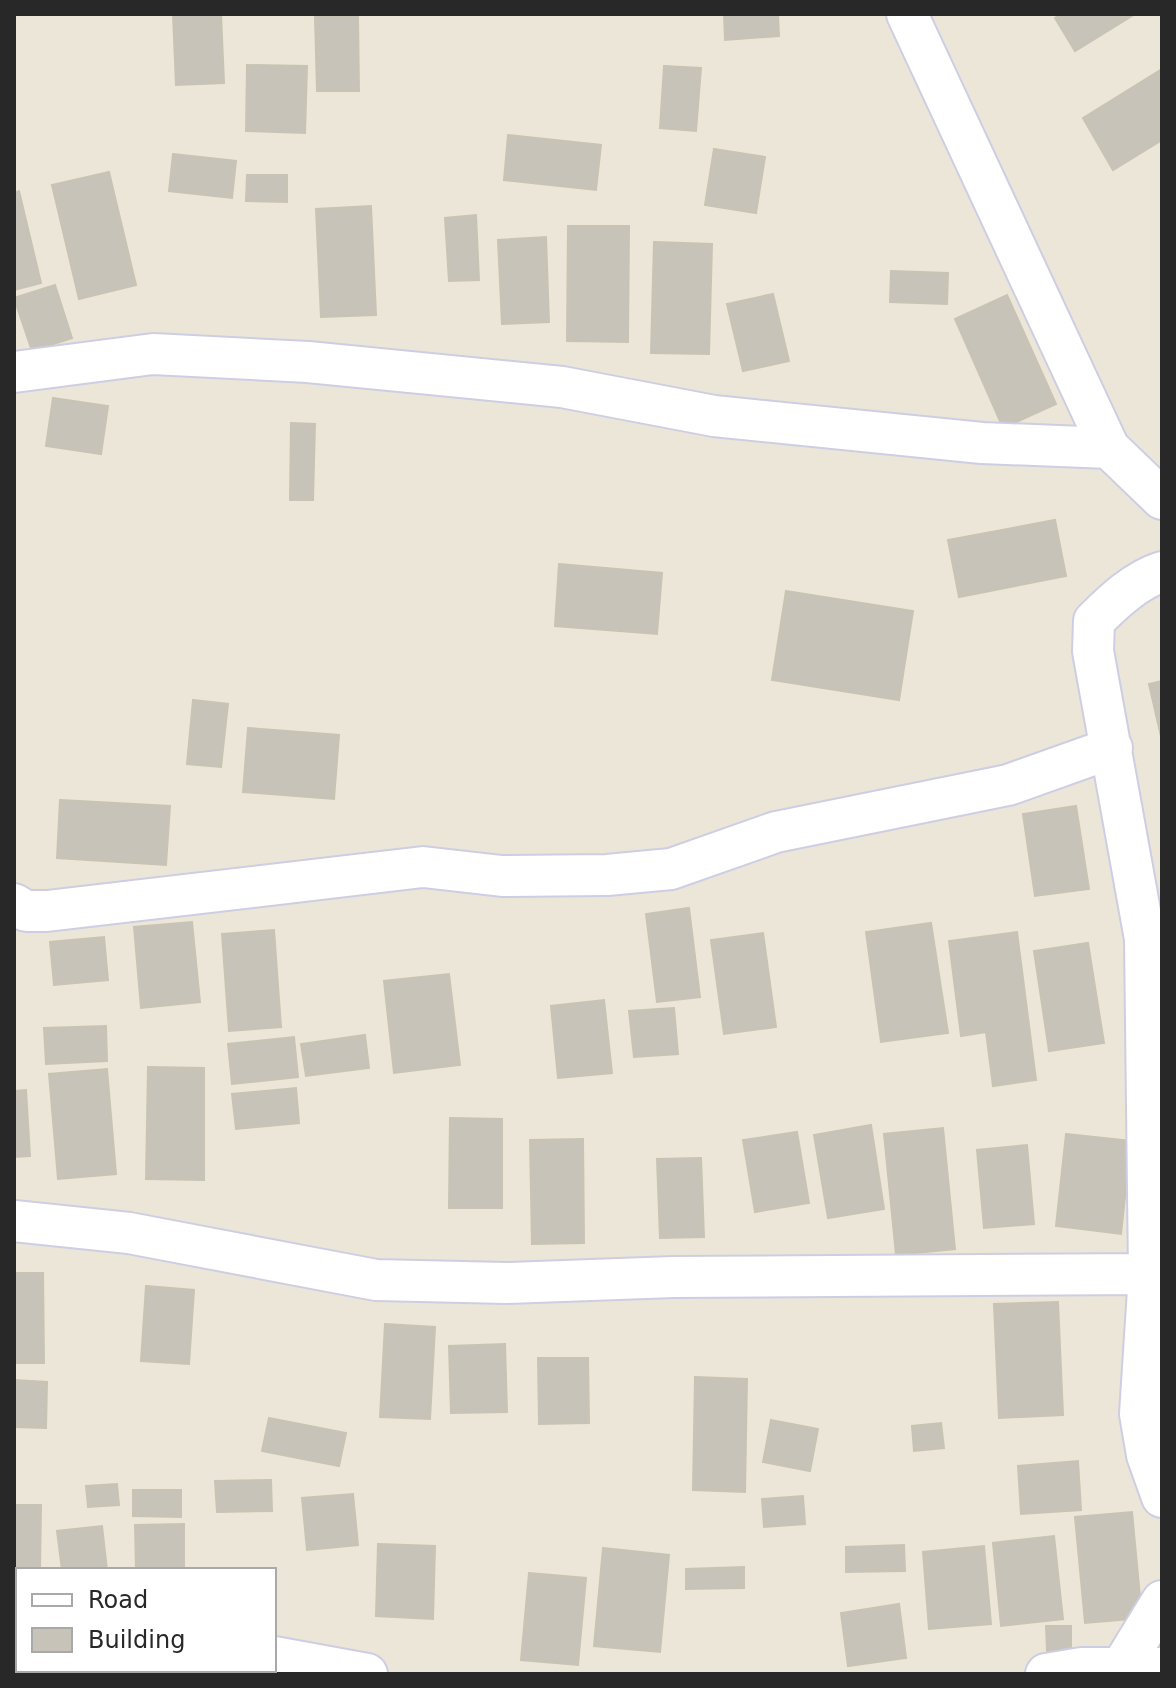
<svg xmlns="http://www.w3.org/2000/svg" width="1176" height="1688" font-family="'DejaVu Sans',sans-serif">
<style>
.building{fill:#c7c3b8;stroke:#c8c3b2;stroke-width:2}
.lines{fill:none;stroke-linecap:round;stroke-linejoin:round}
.minor-casing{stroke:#cdcee3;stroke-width:44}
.minor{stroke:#fff;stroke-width:40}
</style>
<rect width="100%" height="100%" fill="#ece6d8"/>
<path class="building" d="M 173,14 L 221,14 L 224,83 L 176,85 Z
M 724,14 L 778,14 L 779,36 L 725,40 Z
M 1061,14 L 1135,14 L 1075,51 L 1055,18 Z
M 315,17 L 358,17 L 359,91 L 317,91 Z
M 247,65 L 307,66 L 305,133 L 246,131 Z
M 664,66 L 701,68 L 696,131 L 660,128 Z
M 1162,69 L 1162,140 L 1113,170 L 1083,118 Z
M 508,135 L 601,145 L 596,190 L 504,180 Z
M 714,149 L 765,157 L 756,213 L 705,205 Z
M 173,154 L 236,161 L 232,198 L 169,191 Z
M 109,172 L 136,285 L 79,299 L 52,185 Z
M 247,175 L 287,175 L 287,202 L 246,201 Z
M 19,191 L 41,283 L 14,290 L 14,193 Z
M 371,206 L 376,315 L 321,317 L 316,209 Z
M 476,215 L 479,280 L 449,281 L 445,218 Z
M 568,226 L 629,226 L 628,342 L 567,341 Z
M 546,237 L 549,322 L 502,324 L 498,240 Z
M 654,242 L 712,244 L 709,354 L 651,353 Z
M 891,271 L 948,273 L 947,304 L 890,302 Z
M 55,285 L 72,338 L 32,351 L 14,298 Z
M 773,294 L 789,361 L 743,371 L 727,304 Z
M 1007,295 L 1056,404 L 1003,428 L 955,319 Z
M 53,398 L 108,406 L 101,454 L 46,446 Z
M 291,423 L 315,424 L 313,500 L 290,500 Z
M 1055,520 L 1066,576 L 959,597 L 948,540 Z
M 559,564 L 662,573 L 657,634 L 555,626 Z
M 786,591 L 913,611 L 899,700 L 772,680 Z
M 1162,681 L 1162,741 L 1149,684 Z
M 193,700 L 228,704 L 221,767 L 187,764 Z
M 248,728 L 339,735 L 334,799 L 243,792 Z
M 60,800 L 170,806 L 166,865 L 57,858 Z
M 1076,806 L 1089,889 L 1035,896 L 1023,814 Z
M 689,908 L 700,997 L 657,1002 L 646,914 Z
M 192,922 L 200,1002 L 141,1008 L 134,927 Z
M 931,923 L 948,1033 L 881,1042 L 866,932 Z
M 274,930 L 281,1027 L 229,1031 L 222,934 Z
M 1017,932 L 1036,1080 L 993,1086 L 986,1032 L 961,1036 L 949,941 Z
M 763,933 L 776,1027 L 724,1034 L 711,940 Z
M 104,937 L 108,980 L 54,985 L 50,942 Z
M 1088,943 L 1104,1043 L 1049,1051 L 1034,951 Z
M 449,974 L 460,1065 L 394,1073 L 384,981 Z
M 604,1000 L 612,1073 L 558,1078 L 551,1006 Z
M 674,1008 L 678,1054 L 634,1057 L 629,1011 Z
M 106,1026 L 107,1061 L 46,1064 L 44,1028 Z
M 365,1035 L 369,1068 L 306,1076 L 301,1044 Z
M 294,1037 L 298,1077 L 232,1084 L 228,1044 Z
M 148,1067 L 204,1068 L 204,1180 L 146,1179 Z
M 107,1069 L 116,1174 L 58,1179 L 49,1074 Z
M 296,1088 L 299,1123 L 236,1129 L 232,1094 Z
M 26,1090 L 30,1156 L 14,1157 L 14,1091 Z
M 450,1118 L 502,1119 L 502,1208 L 449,1208 Z
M 871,1125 L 884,1209 L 828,1218 L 814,1135 Z
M 943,1128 L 955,1249 L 896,1255 L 884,1134 Z
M 797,1132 L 809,1203 L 755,1212 L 743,1140 Z
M 1066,1134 L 1131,1141 L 1121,1234 L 1056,1226 Z
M 583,1139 L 584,1243 L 532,1244 L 530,1140 Z
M 1027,1145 L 1034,1224 L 984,1228 L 977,1150 Z
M 701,1158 L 704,1237 L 660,1238 L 657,1159 Z
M 14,1273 L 43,1273 L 44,1363 L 14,1363 Z
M 146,1286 L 194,1290 L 189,1364 L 141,1361 Z
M 1058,1302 L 1063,1415 L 999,1418 L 994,1304 Z
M 385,1324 L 435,1327 L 430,1419 L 380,1417 Z
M 505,1344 L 507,1412 L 451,1413 L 449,1346 Z
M 538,1358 L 588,1358 L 589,1423 L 539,1424 Z
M 695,1377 L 747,1379 L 745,1492 L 693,1490 Z
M 14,1380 L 47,1382 L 46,1428 L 14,1427 Z
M 269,1418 L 346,1433 L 339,1466 L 262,1451 Z
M 771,1420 L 818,1429 L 810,1471 L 763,1462 Z
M 941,1423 L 944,1448 L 914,1451 L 912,1426 Z
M 1078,1461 L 1081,1510 L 1021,1514 L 1018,1466 Z
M 271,1480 L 272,1511 L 217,1512 L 215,1481 Z
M 117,1484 L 119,1505 L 88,1507 L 86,1486 Z
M 133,1490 L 181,1490 L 181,1517 L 133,1516 Z
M 353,1494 L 358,1545 L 307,1550 L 302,1498 Z
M 803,1496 L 805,1524 L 764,1527 L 762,1499 Z
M 14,1505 L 41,1505 L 40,1570 L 18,1570 L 18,1578 L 14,1578 Z
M 1132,1512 L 1142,1618 L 1085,1623 L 1075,1517 Z
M 184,1524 L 184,1570 L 136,1570 L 135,1525 Z
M 102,1526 L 107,1570 L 62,1570 L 57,1531 Z
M 1054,1536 L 1063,1619 L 1001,1626 L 993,1543 Z
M 378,1544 L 435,1546 L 433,1619 L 376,1616 Z
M 904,1545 L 905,1571 L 846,1572 L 846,1547 Z
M 984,1546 L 991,1624 L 929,1629 L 923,1552 Z
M 603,1548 L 669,1555 L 660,1652 L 594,1646 Z
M 744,1567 L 744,1588 L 686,1589 L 686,1569 Z
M 529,1573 L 586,1578 L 578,1665 L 521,1660 Z
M 899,1604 L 906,1658 L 848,1666 L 841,1613 Z
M 1046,1626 L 1071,1626 L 1071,1651 L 1047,1651 Z"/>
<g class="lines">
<g class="minor-casing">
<path id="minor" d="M 907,14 L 1109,448 L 1162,499
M 14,372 L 153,354 L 308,362 L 562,387 L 714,416 L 982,443 L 1109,448
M 1162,572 C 1136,580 1113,602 1094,621 L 1093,651 L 1145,939 L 1149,1274 L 1140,1414 L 1147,1455 L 1162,1497
M 14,904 L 26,911 L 47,911 L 423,867 L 502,876 L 607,875 L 671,869 L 776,832 L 1008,785 L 1112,748
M 14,1221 L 129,1233 L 376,1280 L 506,1283 L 674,1277 L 1149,1274
M 14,1626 L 18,1626
M 274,1657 L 367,1674
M 1121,1668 L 1162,1601
M 1046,1674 L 1082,1668 L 1162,1668"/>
</g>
<use href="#minor" class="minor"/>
</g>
<rect width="1176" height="1688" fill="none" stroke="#282828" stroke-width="32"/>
<rect x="16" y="1568" width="260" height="104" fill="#ffffff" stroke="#a9a9a9" stroke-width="2"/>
<rect x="32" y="1594" width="40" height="12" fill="#ffffff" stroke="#a9a9a9" stroke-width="2"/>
<text x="88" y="1608" font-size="24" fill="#282828">Road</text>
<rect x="32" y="1628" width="40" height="24" fill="#c7c3b8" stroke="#a9a9a9" stroke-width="2"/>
<text x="88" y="1648" font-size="24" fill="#282828">Building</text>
</svg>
